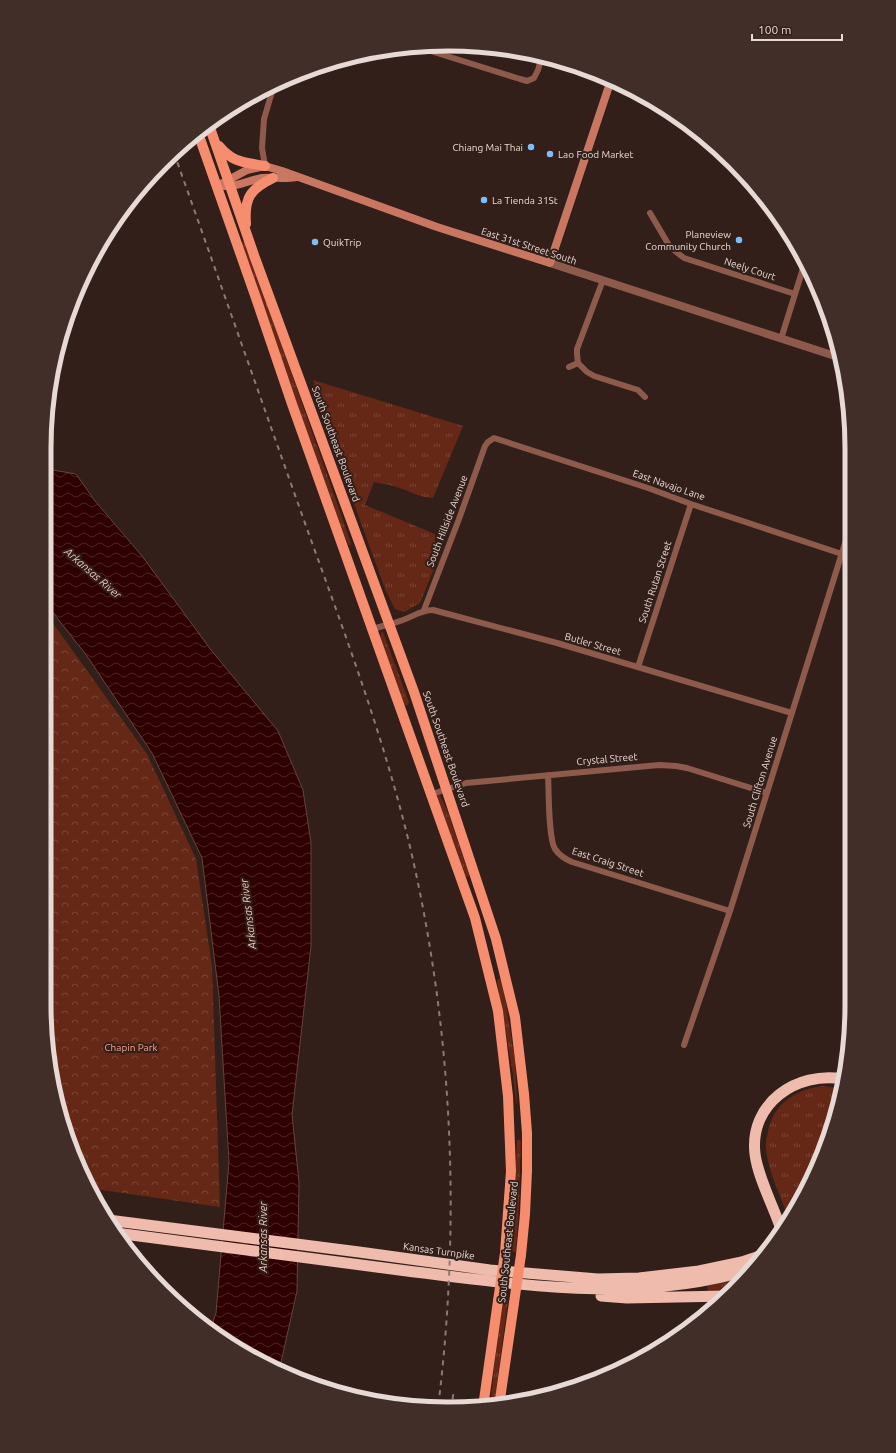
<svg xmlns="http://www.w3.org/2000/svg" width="896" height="1453" font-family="Ubuntu,sans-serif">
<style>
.grass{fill:url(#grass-tufts)}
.park{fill:url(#park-crowns)}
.water{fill:url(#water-waves);stroke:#664140}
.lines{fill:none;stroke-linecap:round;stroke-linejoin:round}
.minor{stroke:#8d5a4c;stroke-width:6}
.tertiary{stroke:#8d5a4c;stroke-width:8}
.secondary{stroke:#c97760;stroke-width:8}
.primary{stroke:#f78d6f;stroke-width:10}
.motorway{stroke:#efbbad;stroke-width:11}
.rail{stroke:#8b7a75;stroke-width:2;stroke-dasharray:5 5;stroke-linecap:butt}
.primary-bridge{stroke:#f78d6f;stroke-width:10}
.poi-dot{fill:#7cbef9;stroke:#331f19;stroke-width:1.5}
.labels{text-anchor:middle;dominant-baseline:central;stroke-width:4;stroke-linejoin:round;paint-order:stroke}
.poi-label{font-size:10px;fill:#e7d9d5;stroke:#331f19;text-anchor:start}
.street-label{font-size:10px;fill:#e7d9d5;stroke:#331f19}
.park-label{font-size:10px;fill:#f8a68f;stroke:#331f19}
.water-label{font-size:11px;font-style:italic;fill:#f2c7bb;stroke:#331f19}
.rim{fill:none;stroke:#e7d9d5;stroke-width:5}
</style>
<defs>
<pattern id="grass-tufts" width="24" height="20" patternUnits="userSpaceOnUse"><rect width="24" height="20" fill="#652716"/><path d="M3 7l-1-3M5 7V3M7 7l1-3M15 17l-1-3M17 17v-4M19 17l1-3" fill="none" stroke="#7b4637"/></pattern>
<pattern id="park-crowns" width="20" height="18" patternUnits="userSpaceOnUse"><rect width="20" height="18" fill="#652716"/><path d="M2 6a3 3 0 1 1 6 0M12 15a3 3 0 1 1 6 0" fill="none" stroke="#7b4637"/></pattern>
<pattern id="water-waves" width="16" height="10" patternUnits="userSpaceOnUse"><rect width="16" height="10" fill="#2e0000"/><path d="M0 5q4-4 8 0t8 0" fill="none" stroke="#4c2524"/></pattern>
</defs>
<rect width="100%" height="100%" fill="#331f19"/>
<path class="grass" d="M 245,241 L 351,543 L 351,545 L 349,545 L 344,535 L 239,242 Z
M 313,380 L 463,426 L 433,498 C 419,498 407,489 393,486 C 387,484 381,484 374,482 L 365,505 L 435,534 L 435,566 L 420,603 L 404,612 L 395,609 L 385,589 L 344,476 Z
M 383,632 L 409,702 L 407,706 L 403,703 L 380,639 L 381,633 Z
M 438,795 L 440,795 L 447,810 L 469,874 L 469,877 L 465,876 L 437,798 Z
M 500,978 L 503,985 L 515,1060 L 517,1104 L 516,1103 L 513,1074 L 497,981 Z
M 824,1086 L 840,1089 L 821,1159 L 788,1217 C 781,1197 768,1170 766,1149 C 765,1143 767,1137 768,1131 C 774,1103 796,1089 824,1086 Z
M 517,1140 L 520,1140 L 521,1142 L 519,1204 L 516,1252 L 510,1251 L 514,1208 Z
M 746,1277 L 733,1292 L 708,1292 L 707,1285 Z
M 503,1300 L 508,1300 L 494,1406 L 490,1406 L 497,1341 Z"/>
<path class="park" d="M 47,615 L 147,754 L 196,859 L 212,966 L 220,1207 L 88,1188 L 65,1135 L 47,1058 Z"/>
<path class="water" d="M 47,469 L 76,474 L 95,501 L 142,556 L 211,650 L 278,731 L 303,790 L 311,843 L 311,946 L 292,1115 L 299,1182 L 297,1291 L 279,1371 L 269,1367 L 210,1331 L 216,1313 L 229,1162 L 219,996 L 202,858 L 152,753 L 87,656 L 47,605 Z"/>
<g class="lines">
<path class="minor" d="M 418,47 L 520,79 L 527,81 L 534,78 L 538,70 L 542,56
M 265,166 L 262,148 L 264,119 L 274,85
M 650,213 L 670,247 L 684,258 L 795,294
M 603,280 L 577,349 L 577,354 L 578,363 L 587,372 L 594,376 L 638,390 L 645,397
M 781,339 L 805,262
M 569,367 L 578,363
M 424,610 L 459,519 L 485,446 L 488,442 L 494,438 L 648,488 L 691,504 L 842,554
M 372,629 C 382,626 393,624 403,620 C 414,616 421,610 433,610 L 557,643 L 792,713
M 638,667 L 691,504
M 548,775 C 549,790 548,837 555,849 C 559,855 565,859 572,862 L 730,911
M 432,794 L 466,783 L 659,765 L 676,766 L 687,768 L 767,793
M 684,1045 L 730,911 L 851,524"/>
<path class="tertiary" d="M 550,263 L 838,357"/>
<path class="secondary" d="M 217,186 L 247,170 L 265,166 L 282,171 L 437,227 L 550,263 L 611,80
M 225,186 C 237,187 249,180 262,178 C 273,177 285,179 296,177"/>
<path class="primary" d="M 209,125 L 255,258 L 414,692 L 496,939 L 515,1017 L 524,1094 L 527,1133 L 527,1171 L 525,1214 L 521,1255
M 198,133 L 256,298 L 292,404 L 475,918 L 498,1011 L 508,1096 L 511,1171 L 505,1253
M 219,146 C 233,163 244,162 265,166
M 246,224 C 244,198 250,189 273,178
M 499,1406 L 514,1303
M 483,1407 L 498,1301"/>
<path class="motorway" d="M 108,1220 L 359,1252 L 490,1270 L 598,1279 L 639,1278 L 699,1271 L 742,1262 L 766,1254
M 781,1229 C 773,1205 758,1178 755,1154 C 749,1103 797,1071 843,1079
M 116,1233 C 213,1245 310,1258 407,1271 C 523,1285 638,1304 752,1269
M 601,1296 L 627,1298 L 727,1296"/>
<path class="rail" d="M 174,153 C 220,282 265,411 311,540 C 348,642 386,745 411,851 C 453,1034 461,1222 438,1408
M 451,1409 L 454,1390"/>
<path class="primary-bridge" d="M 498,1301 L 505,1253
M 514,1303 L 521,1255"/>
</g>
<g class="poi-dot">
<circle cx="531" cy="147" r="4"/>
<circle cx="550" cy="154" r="4"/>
<circle cx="484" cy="200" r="4"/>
<circle cx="739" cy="240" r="4"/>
<circle cx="315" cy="242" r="4"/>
</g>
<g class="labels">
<g class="poi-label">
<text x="523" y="147" text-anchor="end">Chiang Mai Thai</text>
<text x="558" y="154">Lao Food Market</text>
<text x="492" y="200">La Tienda 31St</text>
<text x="731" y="234" text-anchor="end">Planeview<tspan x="731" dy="12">Community Church</tspan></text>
<text x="323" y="242">QuikTrip</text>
</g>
<g class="street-label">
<text transform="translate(529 246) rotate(18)">East 31st Street South</text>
<text transform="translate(750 269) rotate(18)">Neely Court</text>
<text transform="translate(336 444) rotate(70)">South Southeast Boulevard</text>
<text transform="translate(669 485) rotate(19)">East Navajo Lane</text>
<text transform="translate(447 521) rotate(-69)">South Hillside Avenue</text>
<text transform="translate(655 582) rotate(-72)">South Rutan Street</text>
<text transform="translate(593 644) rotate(16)">Butler Street</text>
<text transform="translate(446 749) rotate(71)">South Southeast Boulevard</text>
<text transform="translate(607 759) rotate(-5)">Crystal Street</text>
<text transform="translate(760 782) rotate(-73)">South Clifton Avenue</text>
<text transform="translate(608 862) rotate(18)">East Craig Street</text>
<text transform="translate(508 1242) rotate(-84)">South Southeast Boulevard</text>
<text transform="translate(439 1251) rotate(8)">Kansas Turnpike</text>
</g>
<g class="park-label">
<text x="131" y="1047">Chapin Park</text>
</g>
<g class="water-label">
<text transform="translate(93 573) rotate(41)">Arkansas River</text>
<text transform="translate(248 914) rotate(-97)">Arkansas River</text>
<text transform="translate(263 1237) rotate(-90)">Arkansas River</text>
</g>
</g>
<path d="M0 0H896V1453H0ZM448 51H448A397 397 0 0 1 845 448V1005A397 397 0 0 1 448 1402H448A397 397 0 0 1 51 1005V448A397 397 0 0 1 448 51Z" fill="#412e28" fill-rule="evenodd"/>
<path class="rim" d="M448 51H448A397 397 0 0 1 845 448V1005A397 397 0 0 1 448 1402H448A397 397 0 0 1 51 1005V448A397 397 0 0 1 448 51Z"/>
<path d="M752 34v6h90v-6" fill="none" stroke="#e7d9d5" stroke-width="2"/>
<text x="758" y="34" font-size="12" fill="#e7d9d5" stroke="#331f19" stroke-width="3" paint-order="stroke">100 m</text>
</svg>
